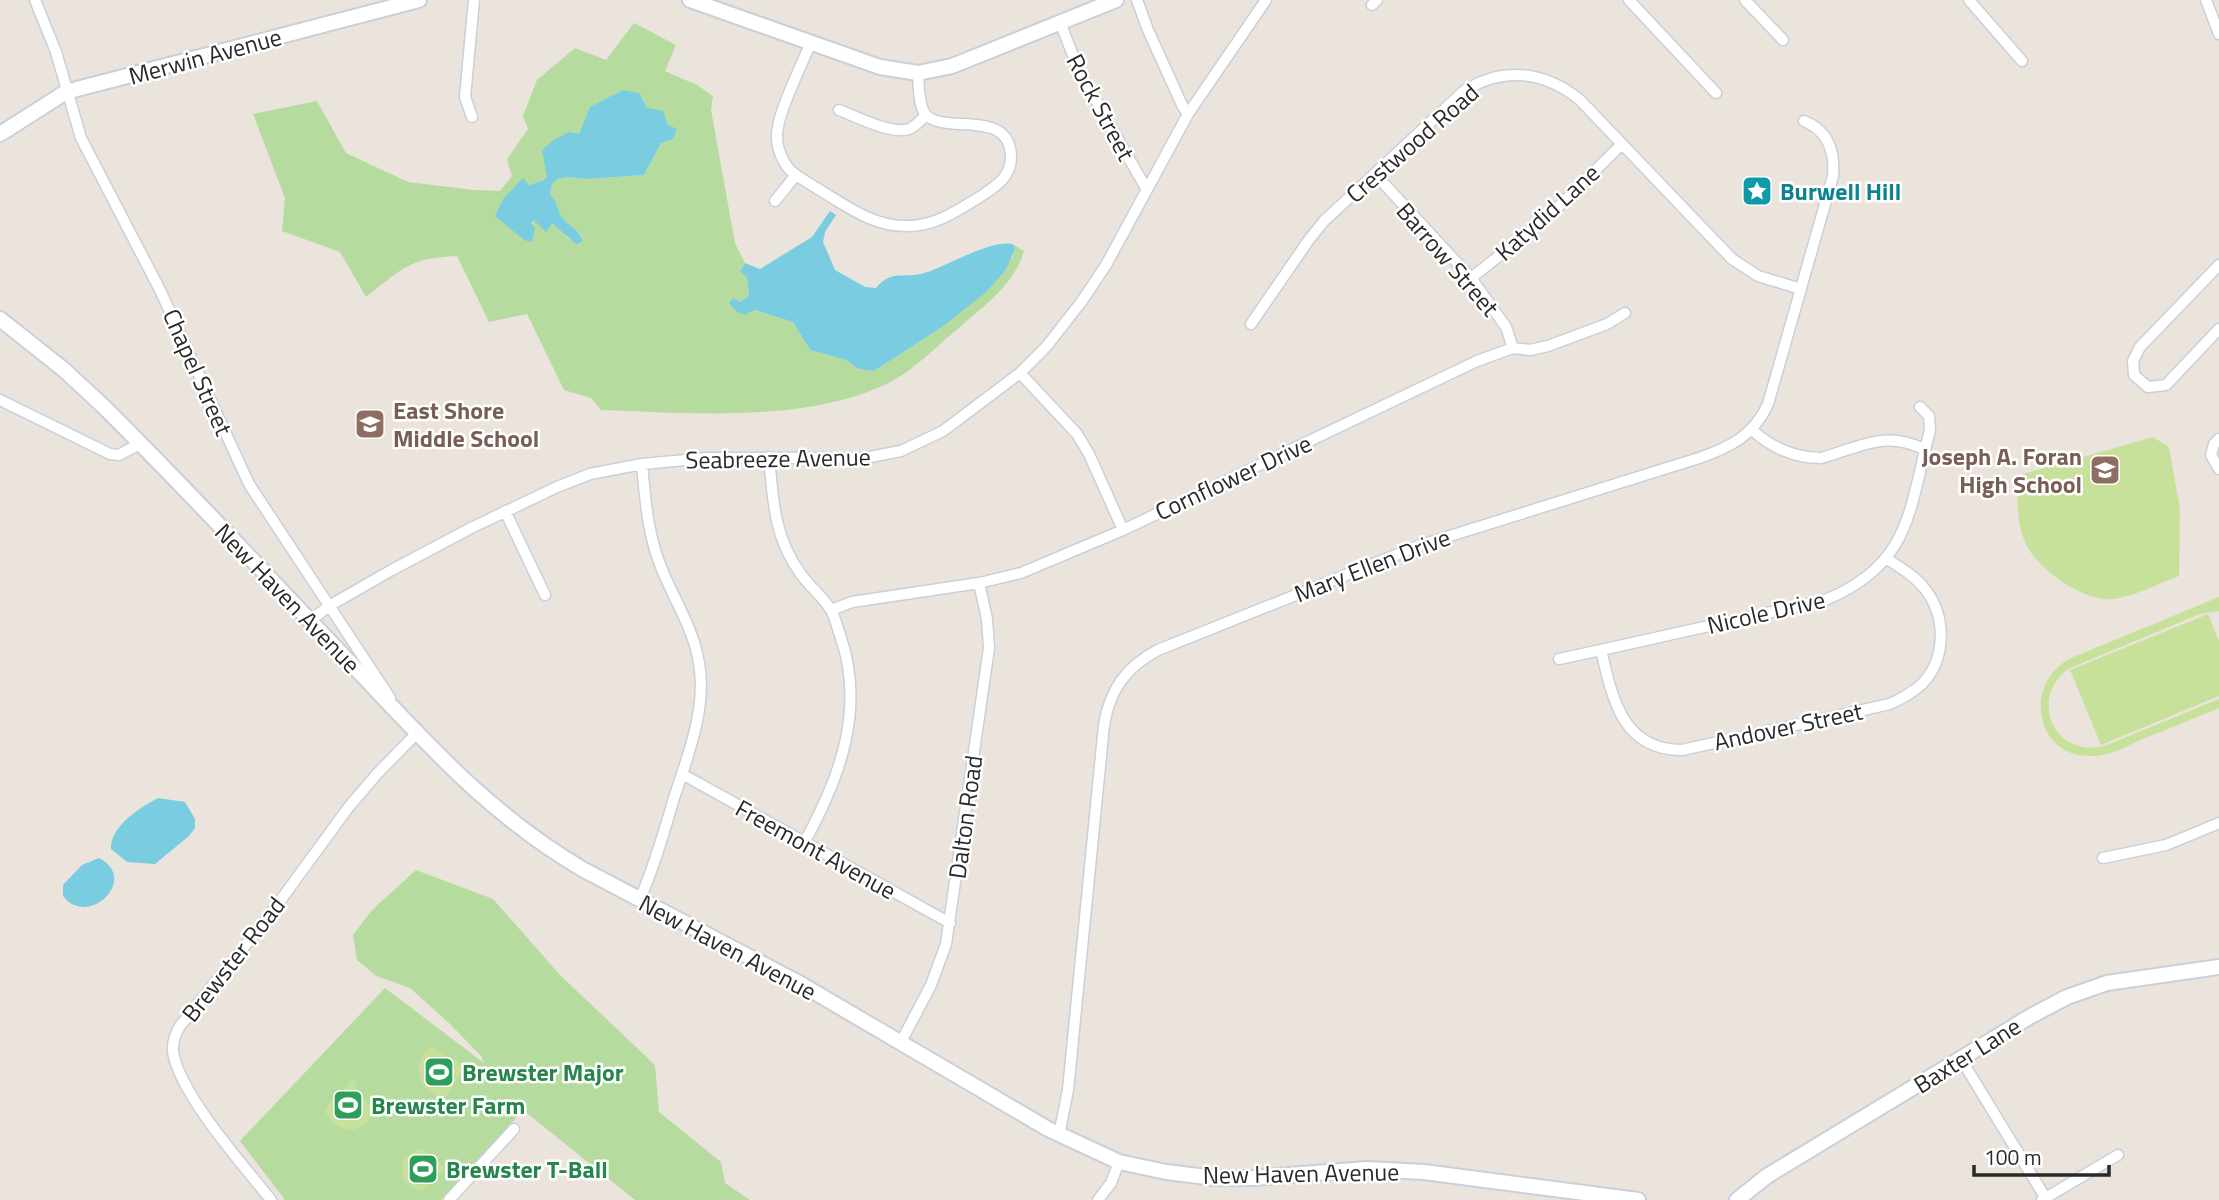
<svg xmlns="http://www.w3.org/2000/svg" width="2219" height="1200" font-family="'Titillium Web',sans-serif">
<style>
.green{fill:#b6db9f;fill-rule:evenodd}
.pitch{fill:#c7e19b}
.water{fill:#7acce1}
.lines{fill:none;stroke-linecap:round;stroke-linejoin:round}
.street-casing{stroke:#cbcfda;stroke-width:13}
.secondary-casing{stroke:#cbcfda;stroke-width:18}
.street{stroke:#fff;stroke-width:10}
.secondary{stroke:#fff;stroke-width:14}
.labels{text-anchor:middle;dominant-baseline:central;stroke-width:5;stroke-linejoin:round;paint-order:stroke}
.street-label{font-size:24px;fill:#292929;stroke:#fff}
.culture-label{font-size:24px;font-weight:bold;fill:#0d838f;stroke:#fff;text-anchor:start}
.education-label{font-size:24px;font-weight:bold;fill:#785e54;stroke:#fff;text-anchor:start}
.leisure-label{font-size:24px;font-weight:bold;fill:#27864d;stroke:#fff;text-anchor:start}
</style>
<rect width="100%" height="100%" fill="#eae4dd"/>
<path class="green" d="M 634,23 L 676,45 L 665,71 L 697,85 L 713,96 L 711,110 L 735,243 L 745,263 L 740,271 L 747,278 L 749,297 L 741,302 L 733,298 L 753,310 L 793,322 L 810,350 L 846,360 L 859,369 L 874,371 L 942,327 L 1013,257 L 1015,250 L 1014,245 L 1024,251 C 1014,285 986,304 960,327 C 941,342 915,369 894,380 C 812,424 691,413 601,410 L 591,398 L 564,390 L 527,314 L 489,322 L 457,256 C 409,258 402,269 366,297 L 340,252 L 282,231 L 285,198 L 253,114 L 317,101 L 346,153 L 408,182 L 474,190 L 500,191 L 512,176 L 507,159 L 528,129 L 523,116 L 537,80 L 575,48 L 606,60 ZM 590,107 L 661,143 L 644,175 L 587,179 L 569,177 L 558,179 L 552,184 L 550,194 C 558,202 557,212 563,220 C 571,228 578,229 583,240 L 568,239 C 561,225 549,223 534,220 L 524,240 L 511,228 L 523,179 L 529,185 L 544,180 L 547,176 L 579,135 Z
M 416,870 L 493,899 L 560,975 L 655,1065 L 659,1112 L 721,1162 L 725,1183 L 750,1200 L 635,1200 L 523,1110 L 441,1200 L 285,1200 L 240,1141 L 385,988 L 484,1063 L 481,1056 L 449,1023 L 410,988 L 376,976 L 357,960 L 353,935 L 372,910 Z"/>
<path class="pitch" d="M 2153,437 L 2169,447 L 2180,509 L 2179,576 C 2160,583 2133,597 2113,599 C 2084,602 2038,570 2026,544 C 2016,522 2016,498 2020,475 Z
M 2219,597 L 2219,611 L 2200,614 L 2068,669 C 2026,701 2058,761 2107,745 L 2219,699 L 2219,708 C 2194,718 2169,729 2143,739 C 2127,746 2110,756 2092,756 C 2035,758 2022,683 2071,658 Z
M 2208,614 L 2219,641 L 2219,696 L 2101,745 L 2070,670 Z
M 432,1047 L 465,1066 L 445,1098 C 418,1093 409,1064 432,1047 Z
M 349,1080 L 356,1081 L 357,1091 L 374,1111 L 365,1125 L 350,1131 L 333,1124 L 325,1111 C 329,1096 345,1097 349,1080 Z
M 421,1148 L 445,1168 L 422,1191 C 404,1187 396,1172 406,1156 Z"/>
<path class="water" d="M 623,90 L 639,93 L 647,108 L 663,111 L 668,125 L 677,129 L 673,139 L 661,143 L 644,175 L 587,179 L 569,177 L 558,179 L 552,184 L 550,194 C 558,202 557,212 564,220 C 572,229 577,227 583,241 L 577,244 C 567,238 562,230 552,224 L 546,232 L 534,220 L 531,223 L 535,228 L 532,242 L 524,240 L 495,216 L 503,199 L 523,178 L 529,185 L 544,180 L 547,176 L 542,150 L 554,140 L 569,132 L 579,134 L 590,107 Z
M 830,211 L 836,215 L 825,232 L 823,242 L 835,270 L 865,287 L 876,288 C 891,270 902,278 921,274 C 943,269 995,236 1014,245 L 1015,250 L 1005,271 L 984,294 L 942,327 L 874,371 L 859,369 L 846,360 L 810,350 L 793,322 L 754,310 L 745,315 L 737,312 L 729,303 L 733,298 L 741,302 L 749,296 L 747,278 L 740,271 L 745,263 L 760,269 L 812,237 Z
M 158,798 L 185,802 L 195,819 L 195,828 L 189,836 L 155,864 L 127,862 L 111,849 C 110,826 141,807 158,798 Z
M 99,858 C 140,879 88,929 63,896 L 63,885 L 82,865 Z"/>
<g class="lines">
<g class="street-casing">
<path id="street" d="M 35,0 L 56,52 L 81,138 L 160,290 L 249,484 L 390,698
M 1137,0 L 1148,30 L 1182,105 L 1188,114
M 1629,0 L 1716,93
M 1745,0 L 1783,40
M 1969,0 L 2022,61
M 2206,0 L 2219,34
M 1372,5 L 1377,0
M 1060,22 L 1079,71 L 1147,190
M 811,42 C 802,65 776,115 777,137 C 777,149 783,163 791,171 C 799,178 809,183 818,189 C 845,205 872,226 905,226 C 933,227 955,212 978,198 C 993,188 1010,179 1011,159 C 1012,107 946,135 926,115 C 918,106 919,84 918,73
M 839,110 C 855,116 892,135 909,129 C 916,126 921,120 926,115
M 472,117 L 465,97 L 474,0
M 1375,174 L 1471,278 L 1506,327 L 1513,348
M 775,201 L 796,175
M 2219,265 L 2140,347 L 2133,361 L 2134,375 L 2148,387 L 2166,385 L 2219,329
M 1471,278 L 1547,218 L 1622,144
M 1251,324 L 1308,241 L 1324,221 L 1464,91 C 1503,66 1544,71 1580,100 L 1732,259 L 1758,276 L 1801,289
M 1020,373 L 1077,434 L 1089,454 L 1123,530
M 0,400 L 110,454 L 119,455 L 141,443
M 1752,430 C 1772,448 1795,458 1821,458 C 1861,447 1884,430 1924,449
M 2219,439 L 2214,444 L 2211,455 L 2219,469
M 769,457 C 773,500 774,537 800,573 C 809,586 823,597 831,610 C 835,617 837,627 840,635 C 866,708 840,778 804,843
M 505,511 L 545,595
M 831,610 L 852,602 L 979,583 L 1021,573 L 1123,530 L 1477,361 L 1513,348 L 1530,350 L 1548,346 L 1607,324 L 1625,313
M 310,621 L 329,606 L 390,571 L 471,528 L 557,487 L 590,474 L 642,464 L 707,458 L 865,458 L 901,451 L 943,431 L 1020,373 L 1046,347 L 1082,301 L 1106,265 L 1188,114 L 1266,0
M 1601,650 L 1825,600 C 1911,565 1909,510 1930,430 L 1929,416 L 1920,407
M 1559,659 L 1601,650 C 1612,696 1621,750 1682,750 L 1890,704 C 1901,699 1912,693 1922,684 C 1947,658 1946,616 1925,589 C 1915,576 1901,568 1887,559
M 682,774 L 950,923
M 2103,858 L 2166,845 L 2219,823
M 640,899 C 654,867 664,832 674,798 C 688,755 707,708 699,663 C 693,625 670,594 658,559 C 647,528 645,496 642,464
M 901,1042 L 931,985 L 946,944 L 989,648 L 987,619 L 979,583
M 1961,1059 L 2045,1197
M 1059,1135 L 1068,1090 L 1104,725 C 1110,689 1126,667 1158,650 L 1421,545 L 1699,458 C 1731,447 1754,435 1768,404 L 1833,176 C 1835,152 1829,131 1804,121
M 271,1200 C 243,1165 185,1100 174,1057 C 171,1046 174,1036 180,1026 L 269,916 L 348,808 L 376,775 L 417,733
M 449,1200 L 514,1129
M 1098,1200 L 1111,1183 L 1119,1162
M 2042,1200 L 2118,1155"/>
</g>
<g class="secondary-casing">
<path id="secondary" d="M 690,0 L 880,67 L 918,73 L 952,66 L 1116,0
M 0,134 L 66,92 L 77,89 L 419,0
M 0,319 L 63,369 L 103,406 C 191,493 275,585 361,674 C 433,750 492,816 584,870 L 799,983 L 1048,1129 L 1119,1162 L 1166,1172 L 1215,1178 L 1253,1178 L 1366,1169 L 1424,1172 L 1638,1200
M 1737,1200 L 1767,1176 L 2031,1016 L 2067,997 L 2107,983 L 2219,967"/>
</g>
<use href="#street" class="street"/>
<use href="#secondary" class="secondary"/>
</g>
<defs>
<g id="sight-square" transform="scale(1.575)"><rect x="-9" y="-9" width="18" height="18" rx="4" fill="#0f9aa8" stroke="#fff"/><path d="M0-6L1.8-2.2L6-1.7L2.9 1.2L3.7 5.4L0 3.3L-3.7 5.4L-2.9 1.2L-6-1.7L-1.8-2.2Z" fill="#fff"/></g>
<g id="school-square" transform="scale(1.575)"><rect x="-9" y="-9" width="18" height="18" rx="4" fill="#8d6e63" stroke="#fff"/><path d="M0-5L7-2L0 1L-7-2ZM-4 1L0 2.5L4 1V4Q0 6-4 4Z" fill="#fff"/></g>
<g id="stadium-square" transform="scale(1.575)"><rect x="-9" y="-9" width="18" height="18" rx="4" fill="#2e9e5b" stroke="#fff"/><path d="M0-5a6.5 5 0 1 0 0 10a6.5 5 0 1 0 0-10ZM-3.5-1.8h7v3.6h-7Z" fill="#fff"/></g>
</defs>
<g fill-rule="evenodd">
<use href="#sight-square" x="1757" y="191"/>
<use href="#school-square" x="370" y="424"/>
<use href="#school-square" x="2105" y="470"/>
<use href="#stadium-square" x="439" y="1072"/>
<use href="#stadium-square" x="348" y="1105"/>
<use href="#stadium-square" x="423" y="1169"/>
</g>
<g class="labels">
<g class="street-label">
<text transform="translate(205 56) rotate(-15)">Merwin Avenue</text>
<text transform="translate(1101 107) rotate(62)">Rock Street</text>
<text transform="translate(1412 143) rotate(-41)">Crestwood Road</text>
<text transform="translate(1547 212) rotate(-42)">Katydid Lane</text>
<text transform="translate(1448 259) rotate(49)">Barrow Street</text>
<text transform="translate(198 372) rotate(66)">Chapel Street</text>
<text transform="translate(778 458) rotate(-1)">Seabreeze Avenue</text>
<text transform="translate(1233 477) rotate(-25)">Cornflower Drive</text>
<text transform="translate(1372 565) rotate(-21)">Mary Ellen Drive</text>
<text transform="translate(288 598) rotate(46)">New Haven Avenue</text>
<text transform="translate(1766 612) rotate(-13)">Nicole Drive</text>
<text transform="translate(1788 726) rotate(-12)">Andover Street</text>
<text transform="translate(965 817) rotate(-82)">Dalton Road</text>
<text transform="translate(816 849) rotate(29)">Freemont Avenue</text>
<text transform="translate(728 947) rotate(28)">New Haven Avenue</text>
<text transform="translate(233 959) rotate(-52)">Brewster Road</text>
<text transform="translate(1967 1055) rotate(-32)">Baxter Lane</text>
<text transform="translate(1301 1173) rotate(-1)">New Haven Avenue</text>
</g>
<g class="culture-label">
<text x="1780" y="191">Burwell Hill</text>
</g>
<g class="education-label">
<text x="393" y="410">East Shore<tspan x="393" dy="28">Middle School</tspan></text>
<text x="2082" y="456" text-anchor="end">Joseph A. Foran<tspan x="2082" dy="28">High School</tspan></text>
</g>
<g class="leisure-label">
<text x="462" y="1072">Brewster Major</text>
<text x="371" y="1105">Brewster Farm</text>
<text x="446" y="1169">Brewster T-Ball</text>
</g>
</g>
<path d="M1974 1165v10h135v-10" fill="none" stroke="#292929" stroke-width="3.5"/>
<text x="1984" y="1165" font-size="21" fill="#292929" stroke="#ffffff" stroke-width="5" paint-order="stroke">100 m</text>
</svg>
